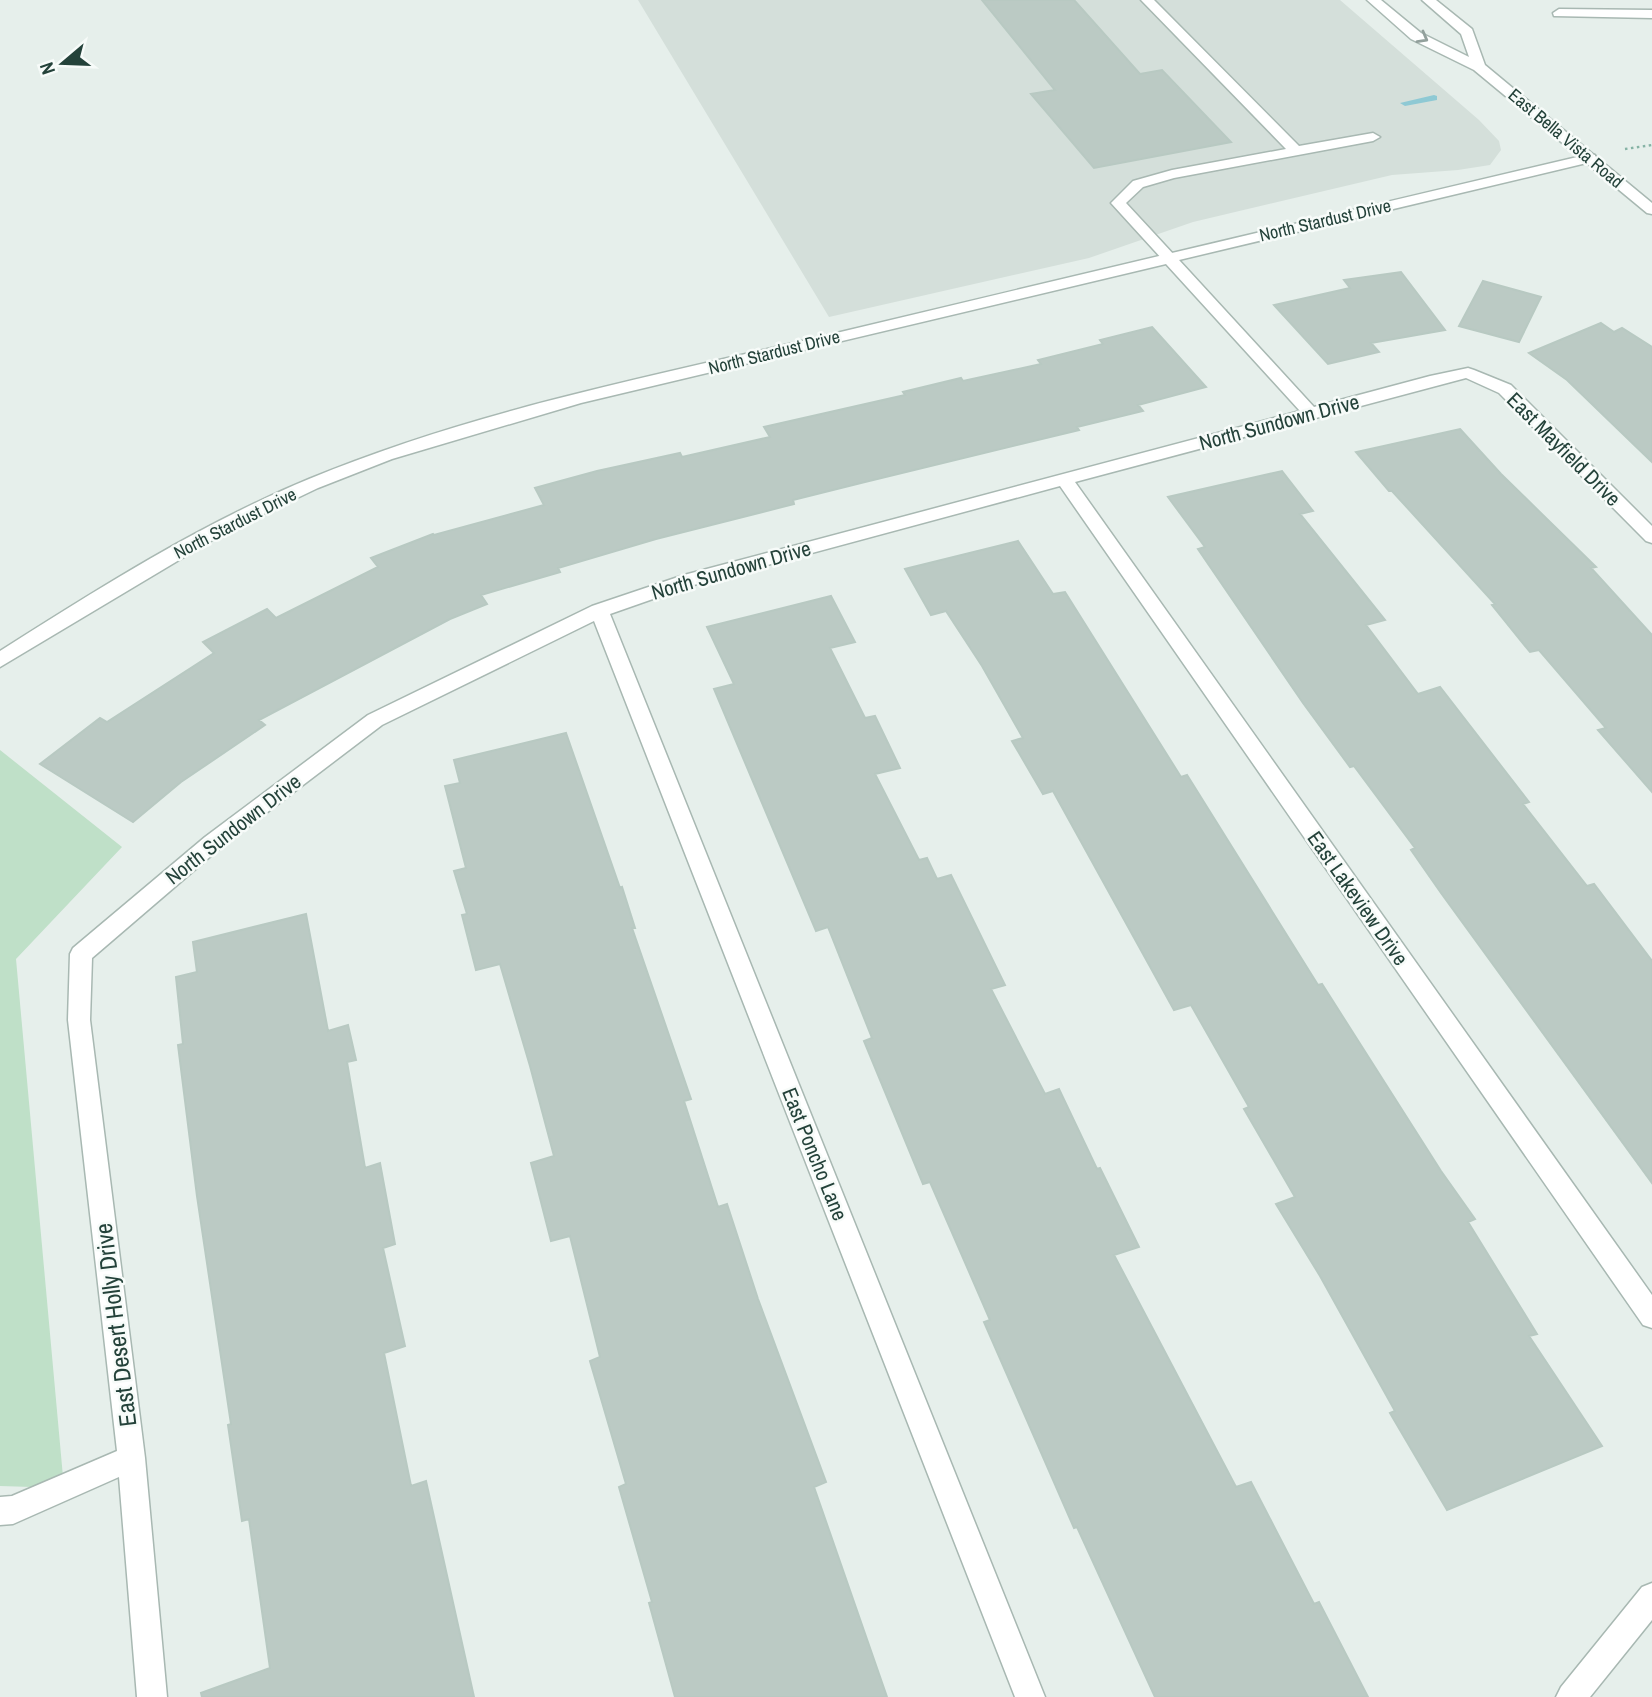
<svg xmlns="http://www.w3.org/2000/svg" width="1652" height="1697" font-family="'Archivo Narrow',sans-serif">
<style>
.built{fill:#d4dfda}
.green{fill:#bfe0c8}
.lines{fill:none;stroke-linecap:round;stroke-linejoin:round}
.stream{fill:#8ec9d4;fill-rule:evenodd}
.building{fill:#bbcac4;stroke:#b8c9c2;stroke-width:2}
.service-casing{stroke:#a8b8b2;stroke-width:3}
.minor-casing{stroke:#a8b8b2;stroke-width:3}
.tertiary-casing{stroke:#a8b8b2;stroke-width:3}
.path{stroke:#86b3a5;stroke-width:2.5;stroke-dasharray:2.5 3.5;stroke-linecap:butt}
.service{fill:#fff;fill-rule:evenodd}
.minor{fill:#fff;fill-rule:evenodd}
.tertiary{fill:#fff;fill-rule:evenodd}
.oneway{stroke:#92a09c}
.labels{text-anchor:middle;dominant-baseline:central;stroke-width:5;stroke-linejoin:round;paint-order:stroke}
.far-street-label{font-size:18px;fill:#24423a;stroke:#f7fbf9}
.street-label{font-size:21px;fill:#24423a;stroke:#f7fbf9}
.near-street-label{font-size:24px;fill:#24423a;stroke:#f7fbf9}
</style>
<rect width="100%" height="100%" fill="#e6efeb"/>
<path class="built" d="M 638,0 L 1340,0 L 1479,120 L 1499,141 L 1501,150 L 1490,165 L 1458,170 L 1392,175 L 1193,222 L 1089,258 L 829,317 Z"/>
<path class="green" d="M 0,750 L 122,847 L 16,959 L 64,1488 L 0,1486 Z"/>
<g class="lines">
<path class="stream" d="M 1434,95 L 1437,96 L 1437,100 L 1405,106 L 1400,103 Z"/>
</g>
<path class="building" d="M 982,0 L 1074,0 L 1140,74 L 1162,70 L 1231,142 L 1094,168 L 1031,94 L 1055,90 Z
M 1401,272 L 1445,330 L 1371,343 L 1379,352 L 1328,364 L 1274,305 L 1350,288 L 1344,280 Z
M 1483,281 L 1541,297 L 1519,342 L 1459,326 Z
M 1601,323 L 1614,332 L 1622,328 L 1652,347 L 1652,462 L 1567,380 L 1529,353 Z
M 1152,327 L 1206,387 L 1138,405 L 1143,411 L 1077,427 L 1079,430 L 865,482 L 793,500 L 794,504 L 656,539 L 558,568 L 560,572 L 481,595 L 487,604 L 450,619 L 259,720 L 265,725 L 181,782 L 133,822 L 40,764 L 100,718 L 107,722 L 214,653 L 203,642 L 267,609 L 276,618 L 378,567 L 371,558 L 433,534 L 434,535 L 544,505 L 535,488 L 597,471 L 680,453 L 682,457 L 770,437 L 764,427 L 905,395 L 903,392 L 961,378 L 963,381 L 1041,364 L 1038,360 L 1103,344 L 1100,340 Z
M 1460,429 L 1501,474 L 1596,567 L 1591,568 L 1652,635 L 1652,792 L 1598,730 L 1606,728 L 1539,650 L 1530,652 L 1492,605 L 1495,604 L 1392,491 L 1389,491 L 1356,452 Z
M 1282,471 L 1313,511 L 1300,514 L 1385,620 L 1366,625 L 1418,694 L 1440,687 L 1529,802 L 1523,804 L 1587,886 L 1594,884 L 1652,961 L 1652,1183 L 1441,893 L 1411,850 L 1415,848 L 1354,766 L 1350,767 L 1303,703 L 1198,549 L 1205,547 L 1168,497 Z
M 1018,541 L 1053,594 L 1065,592 L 1181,777 L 1187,775 L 1318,985 L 1322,984 L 1441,1171 L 1475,1219 L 1468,1222 L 1537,1334 L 1529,1336 L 1602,1446 L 1447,1510 L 1390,1413 L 1395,1411 L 1320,1276 L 1276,1204 L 1295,1197 L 1244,1109 L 1249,1107 L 1191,1005 L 1174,1010 L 1053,791 L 1043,794 L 1012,741 L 1023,738 L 982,666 L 946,611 L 931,615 L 905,569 Z
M 831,596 L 855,642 L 830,648 L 865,718 L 875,716 L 900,768 L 875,774 L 919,860 L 927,858 L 937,879 L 951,875 L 1005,985 L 991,989 L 1045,1094 L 1059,1089 L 1097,1169 L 1100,1168 L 1139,1247 L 1114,1255 L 1236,1487 L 1251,1482 L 1314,1604 L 1319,1602 L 1368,1697 L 1155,1697 L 1077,1527 L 1074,1528 L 984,1322 L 990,1320 L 930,1182 L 923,1184 L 864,1041 L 872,1038 L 828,927 L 816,931 L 714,689 L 734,684 L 707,627 Z
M 566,733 L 620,888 L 622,887 L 635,928 L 632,928 L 691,1099 L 684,1101 L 718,1207 L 727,1204 L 758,1299 L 826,1482 L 814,1487 L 887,1697 L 675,1697 L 649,1603 L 652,1602 L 619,1487 L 626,1484 L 590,1361 L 600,1357 L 570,1236 L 551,1241 L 531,1163 L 554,1156 L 530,1066 L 500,964 L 476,970 L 462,915 L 467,914 L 454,871 L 466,868 L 445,786 L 460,783 L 454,760 Z
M 306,914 L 328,1031 L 348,1025 L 356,1060 L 347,1062 L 365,1168 L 380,1163 L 395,1244 L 383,1248 L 405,1346 L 384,1353 L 411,1486 L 426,1481 L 474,1697 L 202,1697 L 201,1693 L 270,1668 L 249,1519 L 242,1521 L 228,1425 L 231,1424 L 197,1196 L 178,1045 L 183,1044 L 176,977 L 197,972 L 193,942 Z"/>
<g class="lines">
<g class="service-casing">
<path id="service" d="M 1141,0 L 1154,0 L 1299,146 L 1373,133 L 1380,137 L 1373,141 L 1174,178 L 1143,187 L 1126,203 L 1176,257 L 1173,260 L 1163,260 L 1111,203 L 1133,181 L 1172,170 L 1286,149 Z"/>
</g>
<g class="minor-casing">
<path id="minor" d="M 1559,9 L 1652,10 L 1652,18 L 1554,16 L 1553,13 Z
M 1590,154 L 1595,155 L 1595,161 L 1179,260 L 1314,407 L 1430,376 L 1468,368 L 1474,370 L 1511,385 L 1652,526 L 1652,543 L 1646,541 L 1499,393 L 1466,378 L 1075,482 L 1652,1295 L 1652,1328 L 1643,1325 L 1060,486 L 690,586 L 610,614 L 1045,1697 L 1015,1697 L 594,621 L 382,725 L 219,849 L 92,958 L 90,1020 L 145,1458 L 167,1697 L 137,1697 L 119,1477 L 13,1524 L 0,1525 L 0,1497 L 12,1496 L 117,1451 L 68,1020 L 70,954 L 73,948 L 205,837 L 368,715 L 592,606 L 684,575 L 1300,411 L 1166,264 L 581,403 L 392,459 L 318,488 L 226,532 L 0,667 L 0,651 C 99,588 200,524 309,479 C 475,410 654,376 828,335 C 1083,274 1335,214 1590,154 Z
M 1652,1583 L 1652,1620 L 1590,1697 L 1556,1697 L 1561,1687 L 1642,1587 Z"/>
</g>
<g class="tertiary-casing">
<path id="tertiary" d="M 1367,0 L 1381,0 L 1421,33 L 1469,57 L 1461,34 L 1422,0 L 1436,0 L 1472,29 L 1485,65 L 1652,203 L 1652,214 L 1647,213 L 1474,70 L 1411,39 Z"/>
</g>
<path class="path" d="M 1625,149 L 1652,145"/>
<use href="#service" class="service"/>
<use href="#minor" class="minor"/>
<use href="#tertiary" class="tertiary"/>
</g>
<defs><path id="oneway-chevron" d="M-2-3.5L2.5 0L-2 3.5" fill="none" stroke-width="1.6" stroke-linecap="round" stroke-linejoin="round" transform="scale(1.75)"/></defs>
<use class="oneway" href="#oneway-chevron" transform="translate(1423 38) rotate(29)"/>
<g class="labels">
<g class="far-street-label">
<text transform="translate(1566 138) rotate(40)">East Bella Vista Road</text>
<text transform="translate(1325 220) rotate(-13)">North Stardust Drive</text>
<text transform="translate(774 352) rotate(-14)">North Stardust Drive</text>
<text transform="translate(235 523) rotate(-27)">North Stardust Drive</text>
</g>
<g class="street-label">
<text transform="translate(1279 422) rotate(-15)">North Sundown Drive</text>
<text transform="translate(1564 449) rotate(45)">East Mayfield Drive</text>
<text transform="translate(731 570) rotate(-16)">North Sundown Drive</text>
<text transform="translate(233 829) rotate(-38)">North Sundown Drive</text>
<text transform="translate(1358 898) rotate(55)">East Lakeview Drive</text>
<text transform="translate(815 1154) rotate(68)">East Poncho Lane</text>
</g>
<g class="near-street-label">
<text transform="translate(115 1325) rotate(-97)">East Desert Holly Drive</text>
</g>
</g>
<g transform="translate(63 63) rotate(251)" stroke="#f7fbf9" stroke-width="5" paint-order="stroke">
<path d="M0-5L12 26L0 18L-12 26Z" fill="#24423a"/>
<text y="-10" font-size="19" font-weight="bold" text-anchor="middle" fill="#24423a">N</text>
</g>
</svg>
